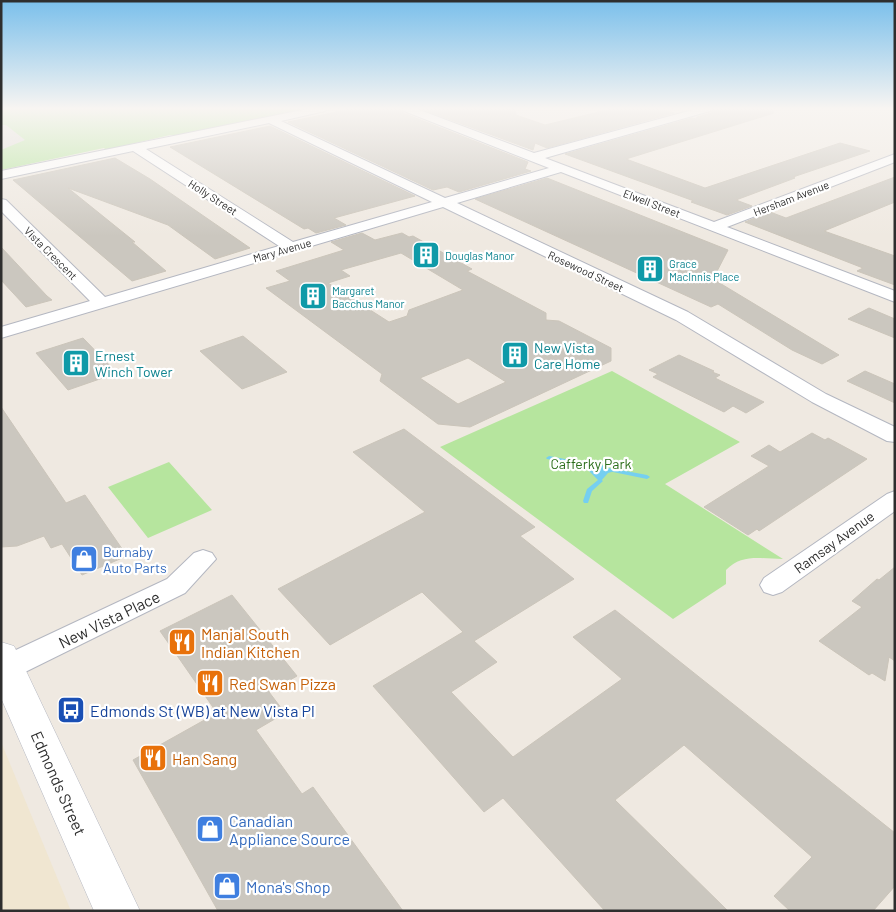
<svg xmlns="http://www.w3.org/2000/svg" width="896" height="912" font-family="Barlow,sans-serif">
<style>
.education{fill:#f0e6d1}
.green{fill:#b6e59e}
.plaza{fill:#dfdcd8}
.water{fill:#75cff0}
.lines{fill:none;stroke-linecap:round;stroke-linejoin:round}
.stream{fill:#75cff0;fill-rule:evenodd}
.building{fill:#cbc7bf;stroke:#cbc5ba;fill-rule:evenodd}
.street-casing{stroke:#b4b7c1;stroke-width:2}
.secondary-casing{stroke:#b4b7c1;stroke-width:1}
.street{fill:#fff;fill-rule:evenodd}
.secondary{fill:#fff;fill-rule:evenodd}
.labels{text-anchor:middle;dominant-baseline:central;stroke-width:4.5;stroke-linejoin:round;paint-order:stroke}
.far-street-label{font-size:11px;fill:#2e2e2e;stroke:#fff}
.far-culture-label{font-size:11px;fill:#0d838f;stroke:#fff;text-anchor:start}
.culture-label{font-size:14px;fill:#0d838f;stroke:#fff;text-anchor:start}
.park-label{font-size:14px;fill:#2c6e1b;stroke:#fff}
.street-label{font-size:14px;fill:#2e2e2e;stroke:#fff}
.shop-label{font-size:14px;fill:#366cbe;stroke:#fff;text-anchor:start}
.near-street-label{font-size:16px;fill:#2e2e2e;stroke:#fff}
.near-food-label{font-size:16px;fill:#c56008;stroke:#fff;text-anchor:start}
.near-transit-label{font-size:16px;fill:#164399;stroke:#fff;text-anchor:start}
.near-shop-label{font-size:16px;fill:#366cbe;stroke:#fff;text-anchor:start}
</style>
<rect width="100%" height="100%" fill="#efe9e1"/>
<path class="education" d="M 1,742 L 71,911 L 1,911 Z"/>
<path class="green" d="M 1,109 L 310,109 L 176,136 L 170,135 L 106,150 L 104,148 L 1,170 Z
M 612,371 L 740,442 L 665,484 L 783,559 C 762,559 742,553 726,570 L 726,584 L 673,619 L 440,447 Z
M 169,462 L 212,510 L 148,538 L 108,487 Z"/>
<path class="plaza" d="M 1,125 L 6,125 L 25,140 L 1,150 Z"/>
<path class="water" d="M 594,462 L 614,470 L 615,471 L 608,473 L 601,481 L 598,480 L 586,468 L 586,465 Z"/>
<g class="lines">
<path class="stream" d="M 549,456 L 586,463 L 589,465 L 586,467 L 547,459 L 546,458 Z
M 615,469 L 647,475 L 650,477 L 647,479 L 613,472 L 612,471 L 613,470 Z
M 600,479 L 603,481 L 592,491 L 588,503 L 584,503 L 583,501 L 587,489 L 598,480 Z"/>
</g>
<path class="building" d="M 351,109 L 401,109 L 403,113 L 528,162 L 525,169 L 531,171 L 459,192 L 447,187 L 433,190 L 288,122 Z
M 421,109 L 515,109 L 516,115 L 545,125 L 611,109 L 658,109 L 674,113 L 547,148 L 535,143 L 533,150 Z
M 713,109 L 773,109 L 774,113 L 626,159 L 705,188 L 840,143 L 870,151 L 793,177 L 795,178 L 736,200 L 752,206 L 727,215 L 691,202 L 694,201 L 565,154 L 692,118 L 696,119 L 697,117 L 711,113 Z
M 270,126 L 415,196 L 334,218 L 346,225 L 316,233 L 308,228 L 304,229 L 170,147 Z
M 115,158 L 150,179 L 250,248 L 215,259 L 168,225 L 68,188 L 135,242 L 132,242 L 166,271 L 132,281 L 13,180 Z
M 895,177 L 895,202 L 824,231 L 895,256 L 895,285 L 857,271 L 863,268 L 745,222 L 770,212 L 786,218 Z
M 547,178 L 728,250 L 713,279 L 839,355 L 822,364 L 792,350 L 718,304 L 711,307 L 475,199 Z
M 362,233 L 375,240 L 402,233 L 409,237 L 413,236 L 472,269 L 467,271 L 546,313 L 546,320 L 559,321 L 611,348 L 611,361 L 470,427 L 438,424 L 380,381 L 382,374 L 266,288 L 290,281 L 276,271 L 344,250 L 331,242 ZM 401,253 L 463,290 L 409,310 L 407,316 L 389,322 L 328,283 L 350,276 L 341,270 ZM 468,358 L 506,382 L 458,404 L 420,378 Z
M 1,247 L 47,296 L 52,300 L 26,307 L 1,280 Z
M 869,308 L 895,319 L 895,338 L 848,319 Z
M 243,336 L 287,372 L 242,389 L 200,351 Z
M 83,338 L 117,373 L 68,390 L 36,353 Z
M 679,355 L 714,371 L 712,372 L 720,375 L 715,378 L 764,402 L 746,413 L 733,406 L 724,412 L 653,377 L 658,374 L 649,370 Z
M 865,371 L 895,384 L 895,403 L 847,381 Z
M 1,407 L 66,503 L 85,495 L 127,556 L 82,575 L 62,544 L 51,548 L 44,536 L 17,546 L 1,547 Z
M 404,429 L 535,527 L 520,536 L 574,579 L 474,641 L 497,662 L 451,692 L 513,757 L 622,679 L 573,637 L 615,610 L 895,833 L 895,886 L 873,911 L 790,911 L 774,896 L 812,857 L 684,745 L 615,800 L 728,911 L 605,911 L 503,798 L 484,812 L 373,686 L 463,632 L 422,592 L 330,645 L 278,589 L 425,512 L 353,452 Z
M 812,433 L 825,440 L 828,438 L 867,459 L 759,531 L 757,529 L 748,535 L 704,507 L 769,466 L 751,456 L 769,445 L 780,452 Z
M 895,567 L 895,661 L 889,657 L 885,681 L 872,673 L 869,675 L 819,641 L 862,607 L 852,601 L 877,579 L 879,580 Z
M 232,595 L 297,676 L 269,692 L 285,713 L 256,730 L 302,794 L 313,787 L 403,911 L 218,911 L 133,760 L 217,713 L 160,631 Z"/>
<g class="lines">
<g class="street-casing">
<path id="street" d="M 307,109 L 326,109 L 325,111 L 281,121 L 445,198 L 549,168 L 404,111 L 403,109 L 417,109 L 534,153 L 696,109 L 711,109 L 710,111 L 545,158 L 714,222 L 895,154 L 895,162 L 727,227 L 895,291 L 895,302 L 561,172 L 457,203 L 688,312 L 826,394 L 895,427 L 895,442 L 887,441 L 812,402 L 676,320 L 443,207 L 1,338 L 1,327 L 90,301 L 1,211 L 1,199 L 6,200 L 105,297 L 279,246 L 133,151 L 1,179 L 1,171 ZM 269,123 L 432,202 L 293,242 L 146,149 Z
M 895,491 L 895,511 L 782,592 L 773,595 L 764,592 L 760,585 L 764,578 L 887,494 Z
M 203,550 L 212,553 L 216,559 L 185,593 L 17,676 L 7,680 L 1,678 L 1,657 L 167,579 L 194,553 Z"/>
</g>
<g class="secondary-casing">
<path id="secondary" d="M 1,642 L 14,646 L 19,656 L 140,911 L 94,911 L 1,698 Z"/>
</g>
<use href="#street" class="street"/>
<use href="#secondary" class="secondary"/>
</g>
<linearGradient id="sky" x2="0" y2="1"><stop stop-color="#7abfeb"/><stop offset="0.46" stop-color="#f8f5f2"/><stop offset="1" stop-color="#f8f5f2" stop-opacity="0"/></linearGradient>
<rect width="896" height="236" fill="url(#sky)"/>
<defs>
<g id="building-square" transform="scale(1.4375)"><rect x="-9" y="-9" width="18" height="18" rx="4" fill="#0f9aa8" stroke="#fff"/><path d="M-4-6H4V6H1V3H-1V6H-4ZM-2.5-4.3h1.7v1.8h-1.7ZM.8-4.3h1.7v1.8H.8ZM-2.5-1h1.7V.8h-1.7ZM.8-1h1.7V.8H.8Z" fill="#fff"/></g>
<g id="shop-square" transform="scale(1.4375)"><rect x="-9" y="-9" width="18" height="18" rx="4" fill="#3f7fe0" stroke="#fff"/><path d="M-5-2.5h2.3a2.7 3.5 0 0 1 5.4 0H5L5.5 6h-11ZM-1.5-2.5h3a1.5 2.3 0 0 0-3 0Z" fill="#fff"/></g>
<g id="restaurant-square" transform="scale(1.4375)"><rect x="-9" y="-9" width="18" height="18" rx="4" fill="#e8710a" stroke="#fff"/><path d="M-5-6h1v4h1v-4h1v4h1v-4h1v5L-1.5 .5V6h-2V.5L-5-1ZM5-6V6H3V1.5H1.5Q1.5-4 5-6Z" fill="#fff"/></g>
<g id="bus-square" transform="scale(1.4375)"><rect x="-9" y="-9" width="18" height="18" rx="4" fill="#1a4fb4" stroke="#fff"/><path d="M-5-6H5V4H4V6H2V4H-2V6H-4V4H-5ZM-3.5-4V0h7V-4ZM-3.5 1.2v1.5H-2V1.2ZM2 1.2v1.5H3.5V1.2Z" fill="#fff"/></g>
</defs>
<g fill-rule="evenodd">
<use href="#building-square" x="426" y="255"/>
<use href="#building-square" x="650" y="269"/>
<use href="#building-square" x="313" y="296"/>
<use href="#building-square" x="515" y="355"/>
<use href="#building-square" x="76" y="363"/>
<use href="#shop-square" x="84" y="559"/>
<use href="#restaurant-square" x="182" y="642"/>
<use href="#restaurant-square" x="210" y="683"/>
<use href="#bus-square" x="71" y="710"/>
<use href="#restaurant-square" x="153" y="758"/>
<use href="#shop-square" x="210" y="829"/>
<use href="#shop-square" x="227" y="886"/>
</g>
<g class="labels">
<g class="far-street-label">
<text transform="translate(213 197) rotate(33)">Holly Street</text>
<text transform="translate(791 198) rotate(-21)">Hersham Avenue</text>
<text transform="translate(652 203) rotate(21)">Elwell Street</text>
<text transform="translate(282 250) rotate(-16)">Mary Avenue</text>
<text transform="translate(51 253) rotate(45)">Vista Crescent</text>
<text transform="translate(586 271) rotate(25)">Rosewood Street</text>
</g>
<g class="far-culture-label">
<text x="445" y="255">Douglas Manor</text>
<text x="669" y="263">Grace<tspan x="669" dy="13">MacInnis Place</tspan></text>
<text x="332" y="290">Margaret<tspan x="332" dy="13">Bacchus Manor</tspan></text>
</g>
<g class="culture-label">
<text x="534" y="347">New Vista<tspan x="534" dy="16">Care Home</tspan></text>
<text x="95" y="355">Ernest<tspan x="95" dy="16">Winch Tower</tspan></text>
</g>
<g class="park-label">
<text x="591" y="463">Cafferky Park</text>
</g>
<g class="street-label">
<text transform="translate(834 542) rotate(-36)">Ramsay Avenue</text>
</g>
<g class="shop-label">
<text x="103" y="551">Burnaby<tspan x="103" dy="16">Auto Parts</tspan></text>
</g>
<g class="near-street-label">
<text transform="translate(109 619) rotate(-26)">New Vista Place</text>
<text transform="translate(59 783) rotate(66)">Edmonds Street</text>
</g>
<g class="near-food-label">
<text x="201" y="633">Manjal South<tspan x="201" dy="18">Indian Kitchen</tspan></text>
<text x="229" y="683">Red Swan Pizza</text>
<text x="172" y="758">Han Sang</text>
</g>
<g class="near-transit-label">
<text x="90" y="710">Edmonds St (WB) at New Vista Pl</text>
</g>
<g class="near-shop-label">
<text x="229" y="820">Canadian<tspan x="229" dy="18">Appliance Source</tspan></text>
<text x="246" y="886">Mona's Shop</text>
</g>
</g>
<rect width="896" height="912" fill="none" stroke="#2e2e2e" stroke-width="5"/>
</svg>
